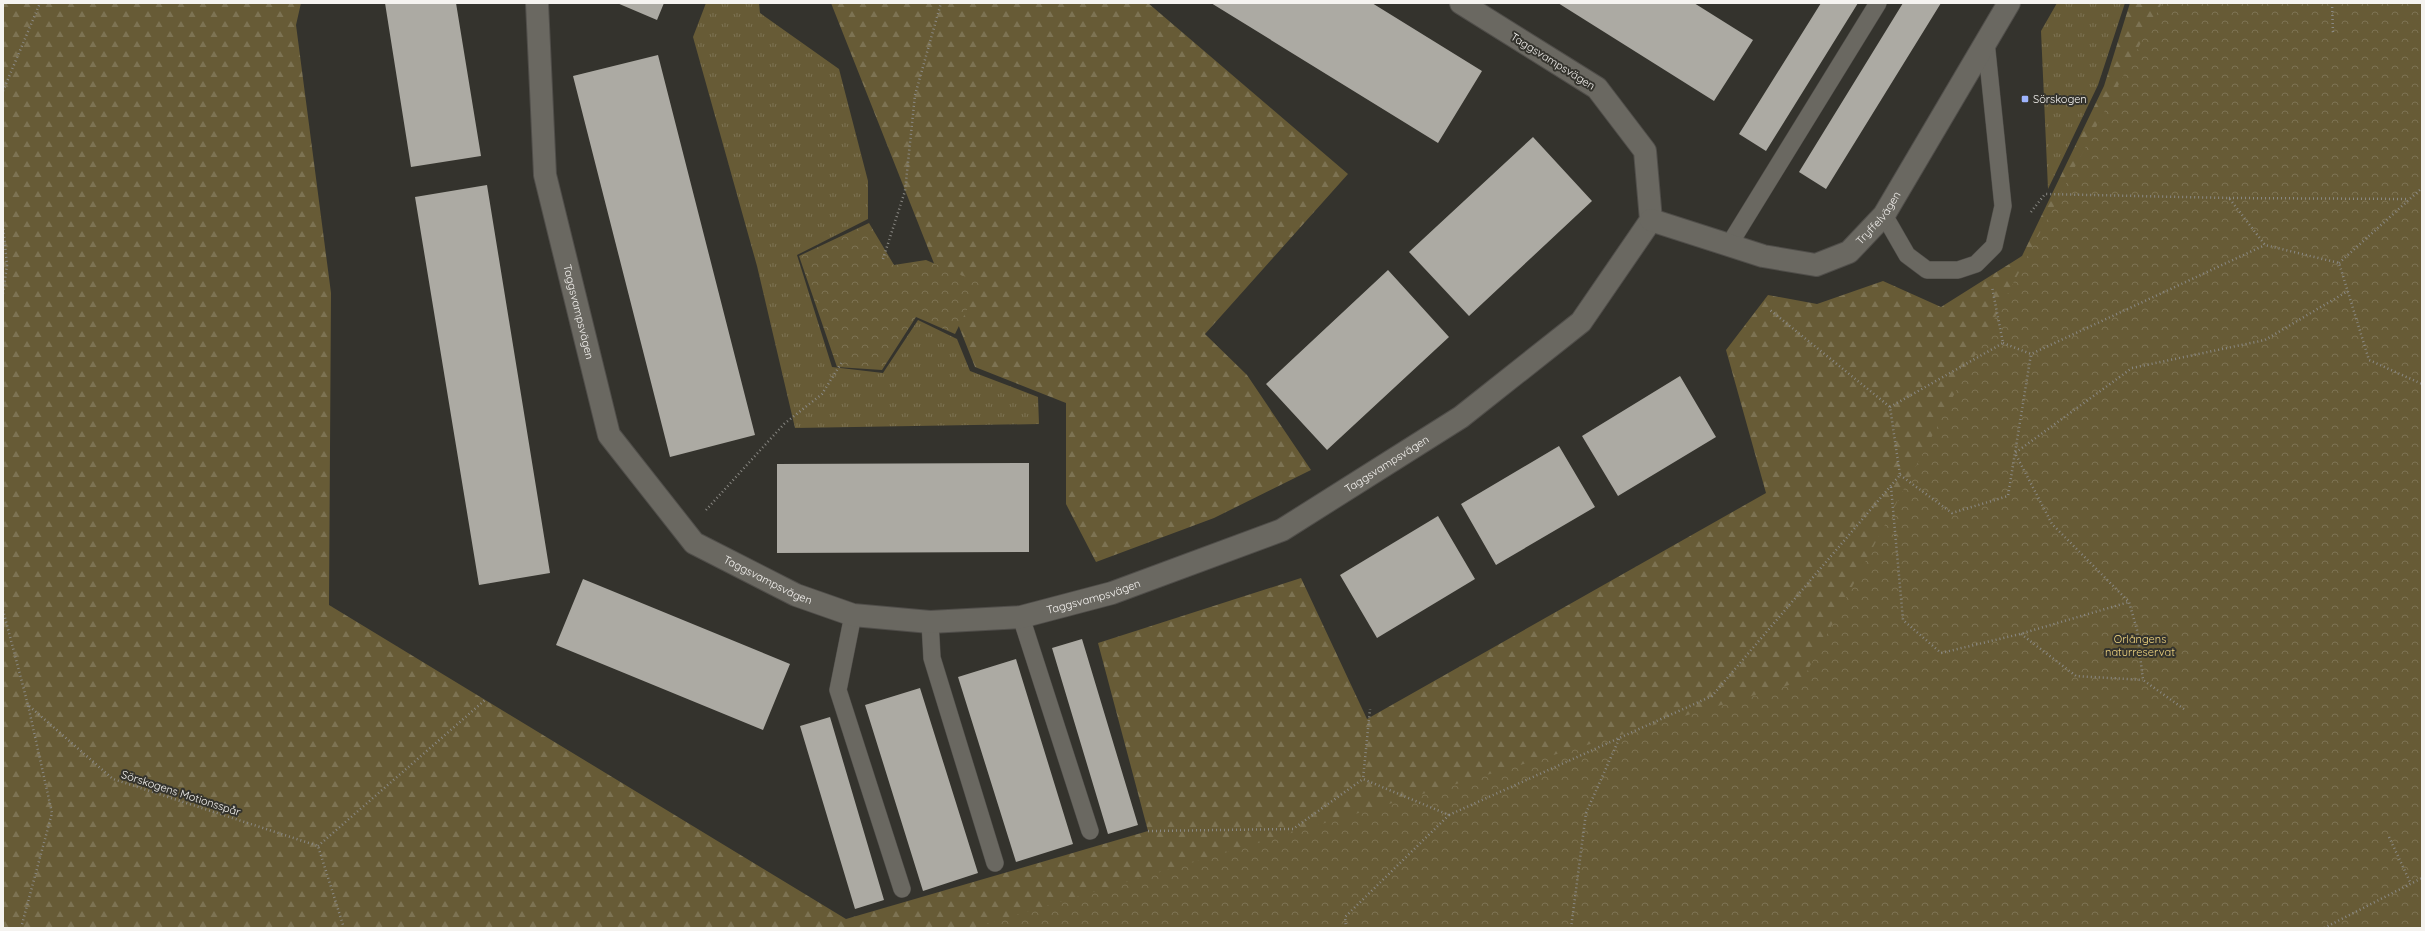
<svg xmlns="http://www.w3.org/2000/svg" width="2425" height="931" font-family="Quicksand,sans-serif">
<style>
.grass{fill:url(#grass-tufts)}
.forest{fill:url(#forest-firs)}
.park{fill:url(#park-crowns)}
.building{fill:#acaaa3}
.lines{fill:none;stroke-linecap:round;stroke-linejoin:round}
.service-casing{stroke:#504e4a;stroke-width:18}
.minor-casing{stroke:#504e4a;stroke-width:24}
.path{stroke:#8a8984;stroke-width:2.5;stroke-dasharray:1 3;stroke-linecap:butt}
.service{stroke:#6a6861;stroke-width:17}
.minor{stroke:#6a6861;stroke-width:22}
.poi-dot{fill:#9eb4fd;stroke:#34332d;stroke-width:1.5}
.labels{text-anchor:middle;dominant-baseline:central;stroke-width:4;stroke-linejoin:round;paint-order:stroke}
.street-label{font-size:11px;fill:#f5f3f0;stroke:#34332d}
.poi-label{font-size:11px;fill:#f5f3f0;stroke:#34332d;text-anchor:start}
.park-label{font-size:11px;fill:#f3d782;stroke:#34332d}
</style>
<defs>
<pattern id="grass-tufts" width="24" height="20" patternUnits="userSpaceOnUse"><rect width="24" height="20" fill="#675b36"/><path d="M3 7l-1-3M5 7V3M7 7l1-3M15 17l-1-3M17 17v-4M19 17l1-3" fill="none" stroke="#7d7353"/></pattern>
<pattern id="forest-firs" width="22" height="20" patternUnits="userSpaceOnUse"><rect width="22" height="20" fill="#675b36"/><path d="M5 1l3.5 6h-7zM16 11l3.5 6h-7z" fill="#7d7353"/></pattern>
<pattern id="park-crowns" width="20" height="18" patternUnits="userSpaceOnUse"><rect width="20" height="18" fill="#675b36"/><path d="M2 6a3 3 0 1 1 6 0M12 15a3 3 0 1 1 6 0" fill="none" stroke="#7d7353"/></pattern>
</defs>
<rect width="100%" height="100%" fill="#34332d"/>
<path class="grass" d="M 706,3 L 759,3 L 760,13 L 839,69 L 868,181 L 868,219 L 797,255 L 832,367 L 883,373 L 918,320 L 957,339 L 970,371 L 1038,397 L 1039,424 L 795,428 L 757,266 L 693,37 Z
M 2057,3 L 2125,3 L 2098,85 L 2048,189 L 2041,31 Z"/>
<path class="forest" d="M 3,3 L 301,3 L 296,25 L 331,293 L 329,605 L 846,919 L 1148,831 L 1098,643 L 1301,578 L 1367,719 L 1766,493 L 1726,350 L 1768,295 L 1817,304 L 1883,281 L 1941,307 L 2022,256 L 2104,86 L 2130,3 L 2422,3 L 2422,928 L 3,928 Z
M 831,3 L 1148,3 L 1348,174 L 1205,334 L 1247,375 L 1311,470 L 1214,518 L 1096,562 L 1066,504 L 1066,403 L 975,367 Z"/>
<path class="park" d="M 2162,3 L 2422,3 L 2422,928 L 972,928 L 1802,681 Z
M 869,223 L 894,265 L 926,260 L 980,283 L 955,334 L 916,317 L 882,370 L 837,367 L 799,256 Z"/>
<path class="building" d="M 385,3 L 456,3 L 481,156 L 411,167 Z
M 617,3 L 664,3 L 657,20 Z
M 1211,3 L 1372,3 L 1482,71 L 1438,143 Z
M 1558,3 L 1694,3 L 1753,40 L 1714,101 Z
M 1821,3 L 1858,3 L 1766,151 L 1739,134 Z
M 1903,3 L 1941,3 L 1826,189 L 1799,172 Z
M 658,55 L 755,435 L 670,457 L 573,76 Z
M 1533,137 L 1592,201 L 1469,316 L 1409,252 Z
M 487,185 L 550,573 L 479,585 L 415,197 Z
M 1388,270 L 1449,337 L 1327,450 L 1266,384 Z
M 1680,376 L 1716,437 L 1618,496 L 1582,436 Z
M 1559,446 L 1595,507 L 1496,565 L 1461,504 Z
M 1029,463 L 1029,552 L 777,553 L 777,464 Z
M 1438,516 L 1475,579 L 1377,638 L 1340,575 Z
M 583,579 L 790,664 L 763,730 L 556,645 Z
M 1082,639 L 1138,825 L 1108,834 L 1052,648 Z
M 1016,659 L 1073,844 L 1016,862 L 958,677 Z
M 920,688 L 978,873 L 923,891 L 865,705 Z
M 830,717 L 884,900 L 855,909 L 800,726 Z"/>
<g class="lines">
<g class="service-casing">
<path id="service" d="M 1884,215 L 1907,255 L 1927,270 L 1958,270 L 1976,264 L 1994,246 L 2003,206 L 1986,42
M 1729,245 L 1878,3
M 853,615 L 838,690 L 902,889
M 1021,617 L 1090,831
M 930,622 L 932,658 L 995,863"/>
</g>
<g class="minor-casing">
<g id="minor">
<path id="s1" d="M 537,3 L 545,175 L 609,435 L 694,543 L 796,595 L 853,615 L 930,622 L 1021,617 L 1112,593 L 1282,530 L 1461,417 L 1581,322 L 1651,220 L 1645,151 L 1597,88 L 1461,3"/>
<path id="s2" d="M 1651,220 L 1763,256 L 1816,265 L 1849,252 L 1884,215 L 2009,3"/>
</g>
</g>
<path class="path" d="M 2332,3 L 2333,33
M 3,91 L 40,3
M 2229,198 L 2409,199
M 2031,212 L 2045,194 L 2229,198 L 2265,245 L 2339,263 L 2369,360 L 2422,384
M 3,225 L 7,265 L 3,294
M 883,259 L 905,191 L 915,95 L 941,3
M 2339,263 L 2422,188
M 2003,343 L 2031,354 L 2265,245
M 1890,407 L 2003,343 L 1992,287
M 1900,475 L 1952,513 L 2008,496 L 2031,354
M 1891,487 L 1903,620 L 1941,653 L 2020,634 L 2129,602
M 706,510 L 784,424 L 822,394 L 842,362
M 3,610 L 28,705 L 113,779 L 318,846 L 344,928
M 2021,634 L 2076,676 L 2143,680
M 2184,709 L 2143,680 L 2137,630 L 2129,602 L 2052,524 L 2015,453 L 2132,368 L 2265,340 L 2348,291
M 1449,815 L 1712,696 L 1900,475 L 1890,407 L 1770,310
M 1148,831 L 1293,829 L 1363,779
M 2389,837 L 2411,884
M 318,846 L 485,700
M 21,928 L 52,813 L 28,705
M 1346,928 L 1345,917 L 1449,815 L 1363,779 L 1370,709
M 1571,928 L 1586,813 L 1620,737
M 2324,928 L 2422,878"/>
<use href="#service" class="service"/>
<use href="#minor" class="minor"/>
</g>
<rect class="poi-dot" x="2021" y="95" width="8" height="8" rx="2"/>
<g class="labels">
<g class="street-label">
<text transform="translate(1553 61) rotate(32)">Taggsvampsvägen</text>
<text stroke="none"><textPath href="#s2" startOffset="252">Tryffelvägen</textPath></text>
<text stroke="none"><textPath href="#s1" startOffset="313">Taggsvampsvägen</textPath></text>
<text stroke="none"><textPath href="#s1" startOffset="1320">Taggsvampsvägen</textPath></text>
<text stroke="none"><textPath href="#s1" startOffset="660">Taggsvampsvägen</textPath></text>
<text stroke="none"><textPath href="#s1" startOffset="996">Taggsvampsvägen</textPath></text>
<text transform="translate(181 793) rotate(18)">Sörskogens Motionsspår</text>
</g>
<g class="poi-label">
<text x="2033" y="99">Sörskogen</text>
</g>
<g class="park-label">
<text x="2140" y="639">Orlångens<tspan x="2140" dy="13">naturreservat</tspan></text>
</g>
</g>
<rect width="2425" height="931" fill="none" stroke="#f5f3f0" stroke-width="8"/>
</svg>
